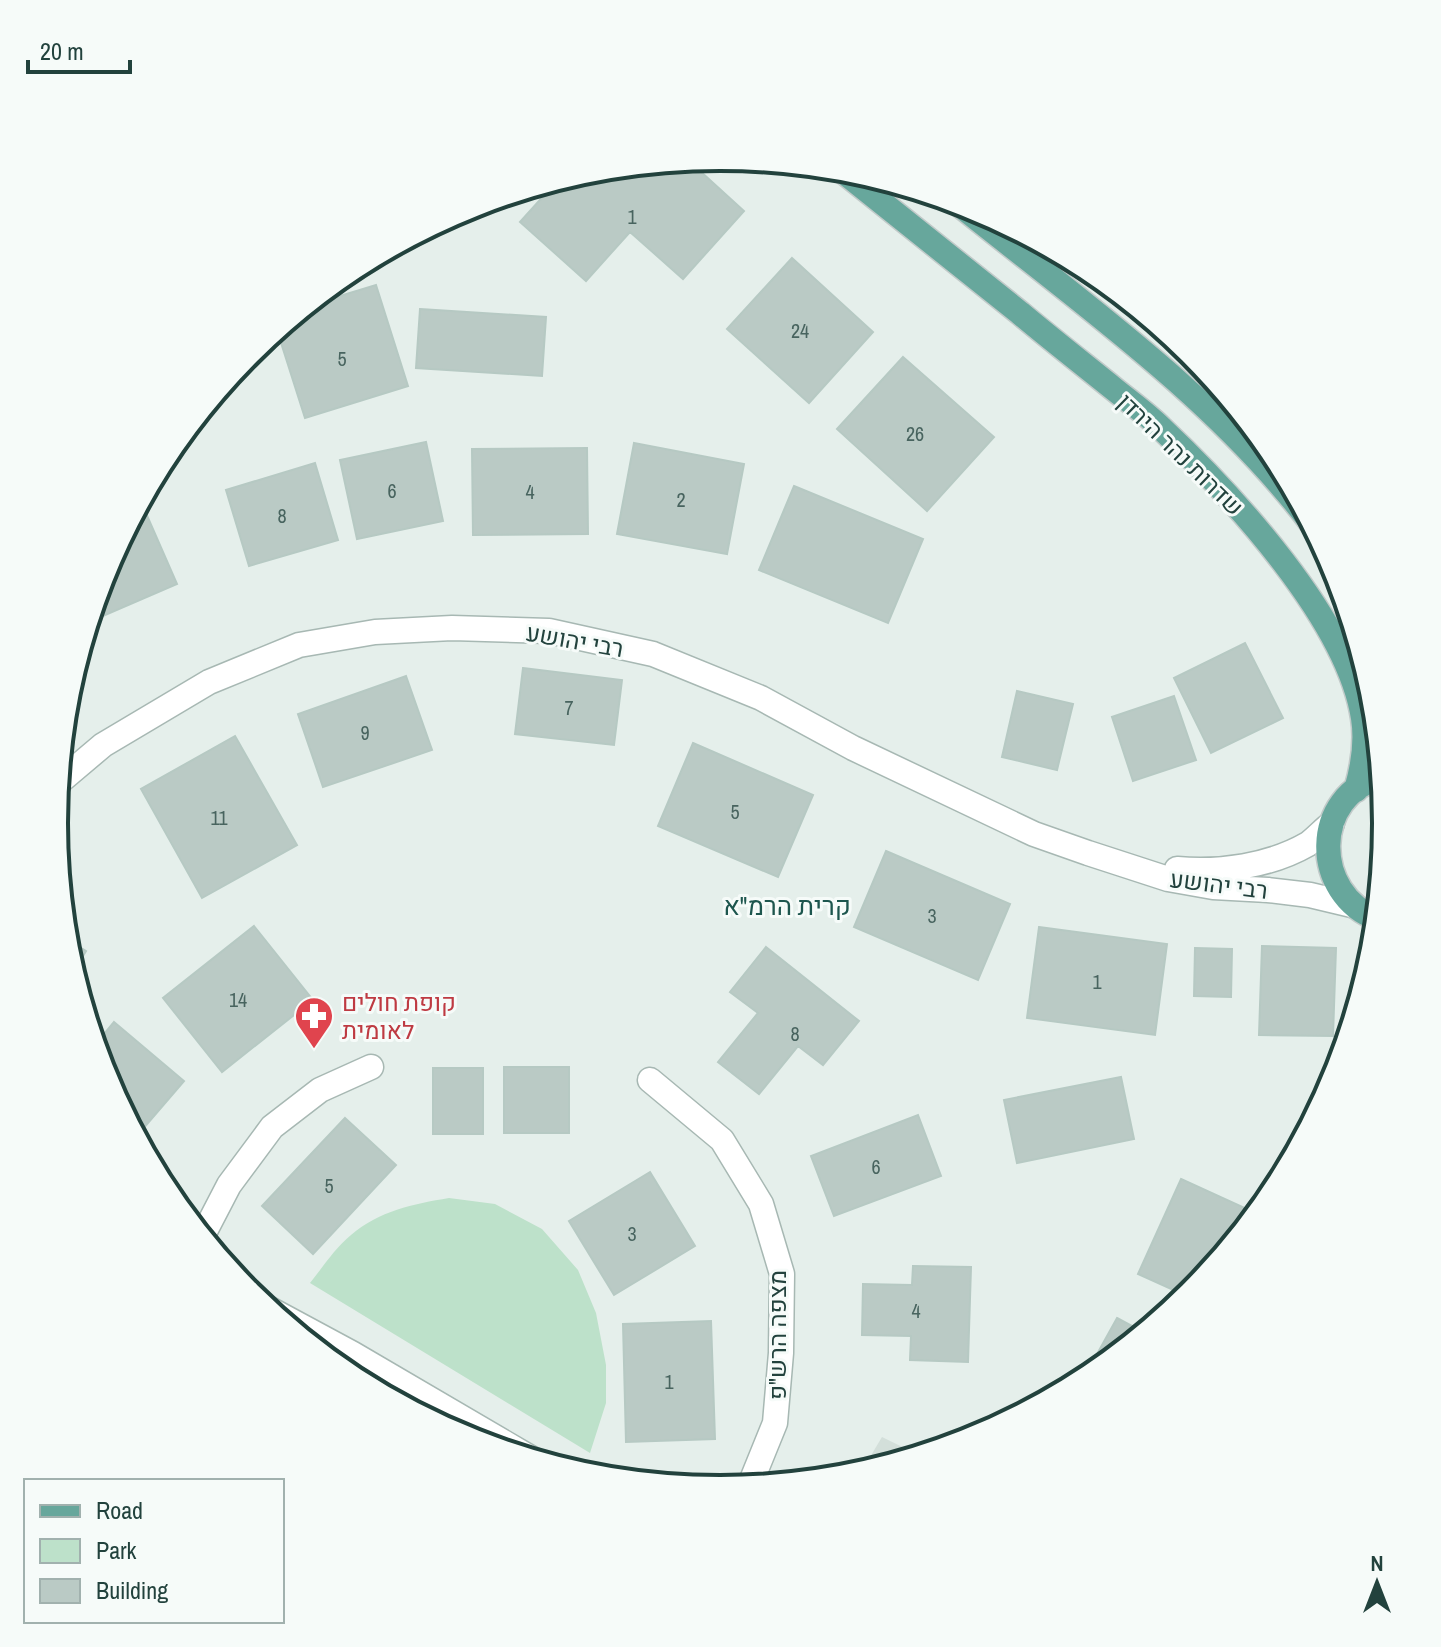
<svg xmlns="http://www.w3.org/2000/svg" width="1441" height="1647" font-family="'Archivo Narrow',Heebo,sans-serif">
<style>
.built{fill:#d3dfda}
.green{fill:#bde1ca}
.building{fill:#bacac5;stroke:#b6c9c3;stroke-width:2}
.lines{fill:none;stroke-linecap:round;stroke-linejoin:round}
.minor-casing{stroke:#a7b8b3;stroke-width:27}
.major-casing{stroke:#c1cac9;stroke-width:27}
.minor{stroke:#fff;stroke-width:24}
.major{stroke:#67a79c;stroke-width:24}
.labels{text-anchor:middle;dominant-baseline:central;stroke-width:6;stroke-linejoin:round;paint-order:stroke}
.number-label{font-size:20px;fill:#48645f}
.street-label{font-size:24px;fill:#22423d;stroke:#f6fbf9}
.health-label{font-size:24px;fill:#be3a42;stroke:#f6fbf9;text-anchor:start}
.neighbourhood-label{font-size:26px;fill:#1d564e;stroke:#f6fbf9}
.rim{fill:none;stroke:#22423d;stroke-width:4}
</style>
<rect width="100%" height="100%" fill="#e5efeb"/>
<path class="built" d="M 882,1437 L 921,1456 L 860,1474 Z"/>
<path class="green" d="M 449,1198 L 495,1204 L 542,1229 L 578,1270 L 596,1313 L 606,1365 L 606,1403 L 590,1453 L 310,1283 C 323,1267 335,1248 351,1235 C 379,1211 413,1204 449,1198 Z"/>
<path class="building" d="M 688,160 L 744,211 L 683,279 L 630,232 L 586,281 L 520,222 L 558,180 L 591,170 Z
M 792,258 L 873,332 L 809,403 L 727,329 Z
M 376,285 L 408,386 L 305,418 L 277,330 L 304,307 Z
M 420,309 L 546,317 L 542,376 L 416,368 Z
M 903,357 L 994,437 L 927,511 L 837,429 Z
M 426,442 L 443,521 L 357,539 L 340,460 Z
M 634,443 L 744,464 L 727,554 L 617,534 Z
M 587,448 L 588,534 L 473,535 L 472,449 Z
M 315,463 L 338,540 L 249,566 L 226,490 Z
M 794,486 L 923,539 L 888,623 L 759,570 Z
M 145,511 L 177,584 L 89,622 L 105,568 L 132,517 Z
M 1245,643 L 1283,718 L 1211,753 L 1174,678 Z
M 523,668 L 622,680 L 614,745 L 515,734 Z
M 406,676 L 432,750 L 323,787 L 298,714 Z
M 1017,691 L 1073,704 L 1057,770 L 1002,757 Z
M 1174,696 L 1196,760 L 1133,781 L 1112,717 Z
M 235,736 L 297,845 L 202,898 L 141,789 Z
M 693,743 L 813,795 L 778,877 L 658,826 Z
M 886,851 L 1010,904 L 978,980 L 854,927 Z
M 254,926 L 313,1000 L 222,1072 L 163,998 Z
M 1039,927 L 1167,944 L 1155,1035 L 1027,1018 Z
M 65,938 L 86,951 L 73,972 L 67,953 Z
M 1262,946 L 1336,948 L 1333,1036 L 1259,1035 Z
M 766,947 L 859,1021 L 823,1065 L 798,1046 L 759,1094 L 718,1062 L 758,1013 L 730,992 Z
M 1195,948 L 1232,949 L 1231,997 L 1194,996 Z
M 114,1022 L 184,1081 L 136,1137 L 105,1078 L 95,1045 Z
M 504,1067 L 569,1067 L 569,1133 L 504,1133 Z
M 433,1068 L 483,1068 L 483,1134 L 433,1134 Z
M 1121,1077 L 1134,1139 L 1017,1163 L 1004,1100 Z
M 918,1115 L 941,1176 L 834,1216 L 811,1156 Z
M 345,1118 L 396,1165 L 313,1254 L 262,1206 Z
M 650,1172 L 695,1246 L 614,1295 L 569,1221 Z
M 1181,1179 L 1258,1214 L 1189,1297 L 1138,1274 Z
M 913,1266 L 971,1267 L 968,1362 L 910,1360 L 911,1336 L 862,1335 L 863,1284 L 912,1285 Z
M 1117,1318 L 1145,1333 L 1090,1378 L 1081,1383 Z
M 711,1321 L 715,1439 L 626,1442 L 623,1324 Z"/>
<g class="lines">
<g class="minor-casing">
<path id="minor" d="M 58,783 L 103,745 L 209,682 L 299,645 L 375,632 L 452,628 L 549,631 L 653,654 L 761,698 L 853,748 L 1034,834 L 1088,853 L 1168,879 L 1213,887 L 1268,890 L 1310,895 L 1352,905
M 1177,869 C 1219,873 1270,866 1308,844 C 1316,838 1324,829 1332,823
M 650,1080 L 722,1140 L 761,1204 L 782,1274 L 781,1353 L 775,1423 L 749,1487
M 202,1237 L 229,1185 L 272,1127 L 320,1090 L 371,1067
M 262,1305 L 353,1354 L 534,1460"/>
</g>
<g class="major-casing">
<path id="major" d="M 840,169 C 900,217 960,265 1020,313 C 1051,339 1083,364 1114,389 C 1130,402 1147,414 1161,428 C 1232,495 1348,620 1363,718 C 1367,743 1363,766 1356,790
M 956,202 C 1079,301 1217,398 1313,525
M 1378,919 C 1311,895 1311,794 1382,777"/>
</g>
<use href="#minor" class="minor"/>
<use href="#major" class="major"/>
</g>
<defs>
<g id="pharmacy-pin" transform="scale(2)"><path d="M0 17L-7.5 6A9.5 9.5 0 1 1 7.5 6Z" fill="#e0444e" stroke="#f6fbf9"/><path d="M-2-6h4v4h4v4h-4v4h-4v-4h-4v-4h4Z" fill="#fff"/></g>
</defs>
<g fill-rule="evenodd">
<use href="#pharmacy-pin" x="314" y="1016"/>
</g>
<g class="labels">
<g class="number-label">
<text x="632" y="216">1</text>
<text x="800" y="330">24</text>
<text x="342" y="358">5</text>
<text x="915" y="433">26</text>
<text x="392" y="490">6</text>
<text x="530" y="491">4</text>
<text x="681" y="499">2</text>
<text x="282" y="515">8</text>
<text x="569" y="707">7</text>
<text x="365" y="732">9</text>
<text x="735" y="811">5</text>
<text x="219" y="817">11</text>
<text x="932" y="915">3</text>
<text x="1097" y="981">1</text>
<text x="238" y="999">14</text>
<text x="795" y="1033">8</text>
<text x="876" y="1166">6</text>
<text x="329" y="1185">5</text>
<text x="632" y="1233">3</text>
<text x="916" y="1310">4</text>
<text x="669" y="1381">1</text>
</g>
<g class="street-label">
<text transform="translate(1181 454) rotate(44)">שדרות נהר הירדן</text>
<text transform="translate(575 640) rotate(10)">רבי יהושע</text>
<text transform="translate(1219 884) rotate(7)">רבי יהושע</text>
<text transform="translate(777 1335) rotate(-90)">מצפה הרש"פ</text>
</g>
<g class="health-label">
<text x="342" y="1002">קופת חולים<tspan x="342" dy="28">לאומית</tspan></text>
</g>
<g class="neighbourhood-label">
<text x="787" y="905">קרית הרמ"א</text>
</g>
</g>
<path d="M0 0H1441V1647H0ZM68 823a652 652 0 1 1 1304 0a652 652 0 1 1-1304 0Z" fill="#f6fbf9" fill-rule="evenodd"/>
<path class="rim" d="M68 823a652 652 0 1 1 1304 0a652 652 0 1 1-1304 0Z"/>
<rect x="24" y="1479" width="260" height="144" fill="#f6fbf9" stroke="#a1b1ae" stroke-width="2"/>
<rect x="40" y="1505" width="40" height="12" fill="#67a79c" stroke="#a1b1ae" stroke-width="2"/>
<text x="96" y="1519" font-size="24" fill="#22423d">Road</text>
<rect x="40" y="1539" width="40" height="24" fill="#bde1ca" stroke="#a1b1ae" stroke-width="2"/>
<text x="96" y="1559" font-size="24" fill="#22423d">Park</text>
<rect x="40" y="1579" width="40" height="24" fill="#bacac5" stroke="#a1b1ae" stroke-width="2"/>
<text x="96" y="1599" font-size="24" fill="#22423d">Building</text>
<g transform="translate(1377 1583)" stroke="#f6fbf9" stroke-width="6" paint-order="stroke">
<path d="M0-6L14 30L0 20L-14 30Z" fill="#22423d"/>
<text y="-12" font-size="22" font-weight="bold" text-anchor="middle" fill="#22423d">N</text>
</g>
<path d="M28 60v12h102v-12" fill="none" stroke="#22423d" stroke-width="4"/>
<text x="40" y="60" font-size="24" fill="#22423d" stroke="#f6fbf9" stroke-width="6" paint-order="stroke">20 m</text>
</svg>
